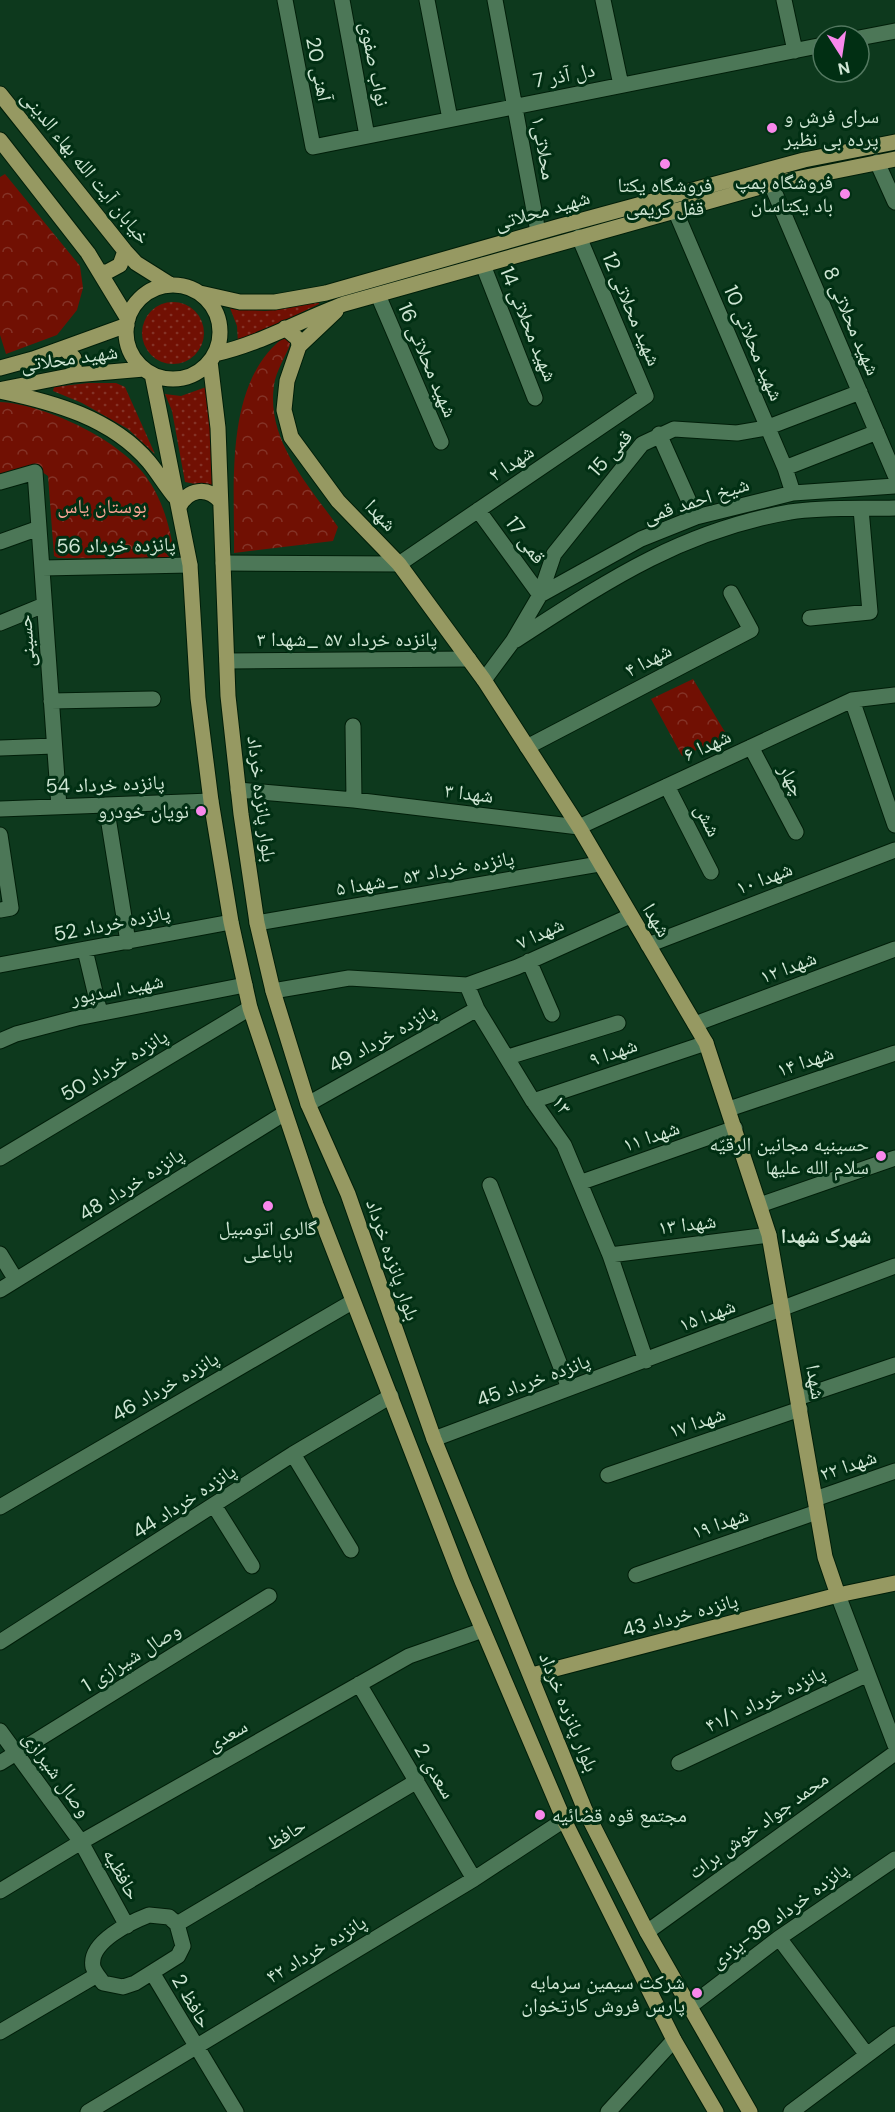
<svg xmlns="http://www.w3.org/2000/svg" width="895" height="2112" font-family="'DM Sans','Noto Naskh Arabic',sans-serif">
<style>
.grass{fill:url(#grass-dots)}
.forest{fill:url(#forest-crowns)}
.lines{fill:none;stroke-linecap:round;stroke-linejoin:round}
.minor-casing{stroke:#001e09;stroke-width:17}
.major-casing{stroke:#001e09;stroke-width:17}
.minor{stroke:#4c7757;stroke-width:15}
.major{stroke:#969962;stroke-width:15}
.poi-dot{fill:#f888eb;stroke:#012f13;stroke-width:2}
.labels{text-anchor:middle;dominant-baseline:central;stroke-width:6;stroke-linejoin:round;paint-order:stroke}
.street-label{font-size:20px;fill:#cfe6d4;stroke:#012f13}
.poi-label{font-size:20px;fill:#cfe6d4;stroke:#012f13;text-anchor:end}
.park-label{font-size:20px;fill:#fba695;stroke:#012f13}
.neighbourhood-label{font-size:21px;font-weight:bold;fill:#cfe6d4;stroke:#012f13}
</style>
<defs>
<pattern id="grass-dots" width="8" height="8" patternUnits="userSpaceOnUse" patternTransform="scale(1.5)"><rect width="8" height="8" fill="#711003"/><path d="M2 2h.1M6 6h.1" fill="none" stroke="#843327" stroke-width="1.8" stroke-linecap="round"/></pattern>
<pattern id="forest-crowns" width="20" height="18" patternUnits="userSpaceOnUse" patternTransform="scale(1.5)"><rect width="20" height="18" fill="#711003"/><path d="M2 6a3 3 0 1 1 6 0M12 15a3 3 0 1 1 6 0" fill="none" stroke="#843327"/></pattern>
</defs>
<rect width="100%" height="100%" fill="#0d391d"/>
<path class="grass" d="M 319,302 L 319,304 L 238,343 L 237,326 L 230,308 L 265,311 Z
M142 333a31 31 0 1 1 62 0a31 31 0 1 1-62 0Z
M 88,383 L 116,383 L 125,387 L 155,454 L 128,429 L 82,403 L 53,391 L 54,387 Z
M 209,386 L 216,488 L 185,482 L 172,411 L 165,394 L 181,396 Z"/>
<path class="forest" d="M 5,174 L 80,266 L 83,288 L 77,310 L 57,335 L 6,354 L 0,335 L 0,177 Z
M 287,335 L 291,342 C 286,356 276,371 274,385 C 266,441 309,485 338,527 L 333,541 L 234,553 C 235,484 223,380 287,335 Z
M 0,402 C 46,404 128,443 151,484 C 165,507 171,532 175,559 L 58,558 L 54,556 L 48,476 L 32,465 L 0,474 Z
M 693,679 L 728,737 L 682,756 L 651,699 Z"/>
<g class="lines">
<g class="minor-casing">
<path id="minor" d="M 285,0 L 313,147 L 823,45
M 342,0 L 367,136
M 427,0 L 450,119
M 495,0 L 538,232
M 603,0 L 621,85
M 784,0 L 795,51
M 859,38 L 895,31
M 877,162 L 895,202
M 771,184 L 895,475
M 675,210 L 785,468 L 793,493
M 483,265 L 535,398
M 378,295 L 441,442
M 659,434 L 696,517
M 785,468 L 877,432
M 0,482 L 35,472 L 59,807
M 478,510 L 540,595
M 0,542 L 39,528
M 223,563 L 399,564 L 646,396 L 579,237
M 42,568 L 190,565
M 540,595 L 554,554 L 642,444 L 674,429 L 737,433 L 766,428 L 860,392
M 810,618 L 870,612 L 861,509
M 0,623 L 44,605
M 516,640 C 607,581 681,531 790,512 C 824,507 861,509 895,508
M 227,661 L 469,659
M 484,680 L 513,641 L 540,595 L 641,539 L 696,517 L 793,493 L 895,486
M 852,700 L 895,825
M 51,701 L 153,699
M 353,726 L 354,800
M 527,747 L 751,630 L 731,593
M 751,747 L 796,832
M 0,748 L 54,746
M 667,786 L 711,872
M 238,790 L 354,800 L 579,827 L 852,700 L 895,695
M 106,805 L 128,942
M 0,809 L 211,801
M 0,835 L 11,908 L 0,910
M 257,923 L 599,864
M 648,945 L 895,850
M 85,950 L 100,1013
M 529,961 L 552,1014
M 0,965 L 231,922
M 467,985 L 477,1009 L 533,1101 L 564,1145 L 610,1255 L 646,1361
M 273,991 L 349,978 L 467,985 L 517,967 L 630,916
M 695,1024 L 895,949
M 0,1041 L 16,1034 L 77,1018 L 245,985
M 508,1057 L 618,1023
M 533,1101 L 706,1043
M 308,1104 L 477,1009
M 729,1109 L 895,1053
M 0,1158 L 250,1008
M 582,1182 L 735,1128
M 490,1185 L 569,1388
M 760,1205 L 895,1158
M 0,1254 L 16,1280
M 610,1255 L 769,1235
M 0,1290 L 285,1113
M 798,1398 L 895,1365
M 434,1439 L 895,1266
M 293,1454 L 351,1550
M 608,1475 L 800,1409
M 815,1499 L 895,1471
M 0,1507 L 352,1302
M 215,1507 L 252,1566
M 636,1575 L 817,1512
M 838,1595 L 895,1745
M 0,1642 L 293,1454 L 391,1396
M 359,1684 L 474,1879
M 0,1731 L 81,1842 L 127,1926
M 0,1763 L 269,1596
M 679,1763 L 868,1674
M 0,1891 L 81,1842 L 409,1656 L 483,1630
M 149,1915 L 169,1917 L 177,1924 L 183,1946 L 178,1956 L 135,1983 L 123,1987 L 103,1983 C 100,1978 95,1973 93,1967 C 88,1942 131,1922 149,1915 Z
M 177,1924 L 417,1781
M 647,1932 L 895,1753
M 779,1938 L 867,2055
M 153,1974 L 236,2112
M 689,2007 L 779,1938 L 895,1859
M 0,2032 L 97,1975
M 88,2112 L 474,1879 L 564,1820
M 608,2112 L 674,2040
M 791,2112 L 895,2034"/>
</g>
<g class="major-casing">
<path id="major" d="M 0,94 L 125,251 L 136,263 L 171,285
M 0,140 L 88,253 L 128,319
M 100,272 L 107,272 L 120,265 L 125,251
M126 332a47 47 0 1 1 94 0a47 47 0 1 1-94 0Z
M 200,293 L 240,302 L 275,302 L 326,293 L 557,227 L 804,160 L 895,142
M 285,328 L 298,339 L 299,346 L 336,311
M 299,346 L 287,381 L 284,410 L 291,437 L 338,501 L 399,564 L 484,680 L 579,827 L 706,1043 L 769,1235 L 825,1557 L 838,1595
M 64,348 L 74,358 L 74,375
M 215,354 C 260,344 301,320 344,304 L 771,184 L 895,159
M 210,361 L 218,428 L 228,696 L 241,814 L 257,923 L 273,991 L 308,1104 L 348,1194 L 434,1439 L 585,1810 L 647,1932 L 750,2112
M 0,368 L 33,359 L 127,325
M 152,374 L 190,565 L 198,698 L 211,801 L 231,922 L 250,1008 L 316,1205 L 462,1581 L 564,1820 L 674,2040 L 716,2112
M 3,389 L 74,375 L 144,369
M 0,391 C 53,402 112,418 149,462 C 158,473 165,485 174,496
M 179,507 C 188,489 207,486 220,501
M 532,1675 L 838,1595 L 895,1583"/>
</g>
<use href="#minor" class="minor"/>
<use href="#major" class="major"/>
</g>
<g class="poi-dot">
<circle cx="772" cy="128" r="6"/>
<circle cx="665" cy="164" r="6"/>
<circle cx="845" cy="194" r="6"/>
<circle cx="201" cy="811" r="6"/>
<circle cx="881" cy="1156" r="6"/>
<circle cx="268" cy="1206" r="6"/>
<circle cx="540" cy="1815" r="6"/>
<circle cx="697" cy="1993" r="6"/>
</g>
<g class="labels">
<g class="street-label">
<text transform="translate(375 64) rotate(79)">نواب صفوی</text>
<text transform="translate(319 69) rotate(79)">آهنی 20</text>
<text transform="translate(564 75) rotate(-11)">دل آذر 7</text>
<text transform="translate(544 148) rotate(80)">محلاتی۱</text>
<text transform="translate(86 167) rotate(51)">خیابان آیت الله بهاء الدینی</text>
<text transform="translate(542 210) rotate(-16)">شهید محلاتی</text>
<text transform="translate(632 309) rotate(67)">شهید محلاتی 12</text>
<text transform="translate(852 321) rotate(67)">شهید محلاتی 8</text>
<text transform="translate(529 324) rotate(68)">شهید محلاتی 14</text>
<text transform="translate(754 343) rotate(67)">شهید محلاتی 10</text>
<text transform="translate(69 358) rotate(-8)">شهید محلاتی</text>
<text transform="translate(428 360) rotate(67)">شهید محلاتی 16</text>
<text transform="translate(610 453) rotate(-48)">قمی 15</text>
<text transform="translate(511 463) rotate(-34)">شهدا ۲</text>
<text transform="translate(696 500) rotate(-18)">شیخ احمد قمی</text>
<text transform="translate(381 515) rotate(46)">شهدا</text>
<text transform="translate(526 540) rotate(54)">قمی 17</text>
<text transform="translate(116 545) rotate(-1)">پانزده خرداد 56</text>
<text x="347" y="639">پانزده خرداد ۵۷ _شهدا ۳</text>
<text transform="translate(26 641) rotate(-94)">حسینی</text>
<text transform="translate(648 660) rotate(-28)">شهدا ۴</text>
<text transform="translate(707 745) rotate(-25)">شهدا ۶</text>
<text transform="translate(792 780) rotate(62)">چهار</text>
<text transform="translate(105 784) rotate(-2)">پانزده خرداد 54</text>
<text transform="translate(469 793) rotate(7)">شهدا ۳</text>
<text transform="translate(262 799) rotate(83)">بلوار پانزده خرداد</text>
<text transform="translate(708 820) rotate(63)">شش</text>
<text transform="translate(425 873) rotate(-10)">پانزده خرداد ۵۳ _شهدا ۵</text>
<text transform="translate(764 878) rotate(-21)">شهدا ۱۰</text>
<text transform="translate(657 920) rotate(59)">شهدا</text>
<text transform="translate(112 923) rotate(-11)">پانزده خرداد 52</text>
<text transform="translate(540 933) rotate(-25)">شهدا ۷</text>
<text transform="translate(788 967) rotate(-21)">شهدا ۱۲</text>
<text transform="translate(117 989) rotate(-11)">شهید اسدپور</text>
<text transform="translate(382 1038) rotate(-29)">پانزده خرداد 49</text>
<text transform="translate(613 1052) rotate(-19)">شهدا ۹</text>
<text transform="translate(805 1061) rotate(-19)">شهدا ۱۴</text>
<text transform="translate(114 1065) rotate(-31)">پانزده خرداد 50</text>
<text transform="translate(562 1105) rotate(54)">۱۳</text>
<text transform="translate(651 1136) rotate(-19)">شهدا ۱۱</text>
<text transform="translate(131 1184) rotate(-32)">پانزده خرداد 48</text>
<text transform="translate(687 1224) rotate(-7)">شهدا ۱۳</text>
<text transform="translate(393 1260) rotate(71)">بلوار پانزده خرداد</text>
<text transform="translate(707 1315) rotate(-21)">شهدا ۱۵</text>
<text transform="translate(533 1380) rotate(-20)">پانزده خرداد 45</text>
<text transform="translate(816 1382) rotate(80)">شهدا</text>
<text transform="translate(165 1386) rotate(-30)">پانزده خرداد 46</text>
<text transform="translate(697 1422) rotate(-19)">شهدا ۱۷</text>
<text transform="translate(848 1465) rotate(-19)">شهدا ۲۲</text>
<text transform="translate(184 1501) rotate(-33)">پانزده خرداد 44</text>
<text transform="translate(720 1523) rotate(-19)">شهدا ۱۹</text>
<text transform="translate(680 1615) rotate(-15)">پانزده خرداد 43</text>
<text transform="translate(131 1657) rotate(-32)">وصال شیرازی 1</text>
<text transform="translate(765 1699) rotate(-25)">پانزده خرداد ۴۱/۱</text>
<text transform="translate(569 1712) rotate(68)">بلوار پانزده خرداد</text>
<text transform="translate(227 1735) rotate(-30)">سعدی</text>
<text transform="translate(435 1771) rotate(59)">سعدی 2</text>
<text transform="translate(57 1774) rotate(54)">وصال شیرازی</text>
<text transform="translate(758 1825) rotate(-36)">محمد جواد خوش برات</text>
<text transform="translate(286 1834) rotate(-31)">حافظ</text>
<text transform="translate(122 1874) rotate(61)">حافظیه</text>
<text transform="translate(779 1915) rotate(-36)">پانزده خرداد 39-یزدی</text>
<text transform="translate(316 1949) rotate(-31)">پانزده خرداد ۴۲</text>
<text transform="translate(192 2001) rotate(60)">حافظ 2</text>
</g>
<g class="poi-label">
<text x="784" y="116" text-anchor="start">سرای فرش و<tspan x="784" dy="23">پرده بی نظیر</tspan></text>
<text x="833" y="182">فروشگاه پمپ<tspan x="833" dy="23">باد یکتاسان</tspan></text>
<text x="665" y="185" text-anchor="middle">فروشگاه یکتا<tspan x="665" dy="23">قفل کریمی</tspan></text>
<text x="189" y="811">نویان خودرو</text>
<text x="869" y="1144">حسینیه مجانین الرقیّه<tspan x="869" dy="23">سلام الله علیها</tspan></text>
<text x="268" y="1228" text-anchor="middle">گالری اتومبیل<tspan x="268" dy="23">باباعلی</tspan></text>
<text x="552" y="1815" text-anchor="start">مجتمع قوه قضائیه</text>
<text x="685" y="1982">شرکت سیمین سرمایه<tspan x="685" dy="23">پارس فروش کارتخوان</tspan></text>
</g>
<g class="park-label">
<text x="102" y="506">بوستان یاس</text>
</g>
<g class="neighbourhood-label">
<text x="826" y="1236">شهرک شهدا</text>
</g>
</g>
<g transform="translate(841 54) rotate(168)"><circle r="28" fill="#012f13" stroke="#537860" stroke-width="1.5"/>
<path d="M0-4.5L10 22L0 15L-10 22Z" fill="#f888eb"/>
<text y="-9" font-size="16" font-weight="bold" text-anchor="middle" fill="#cfe6d4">N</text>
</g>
</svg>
